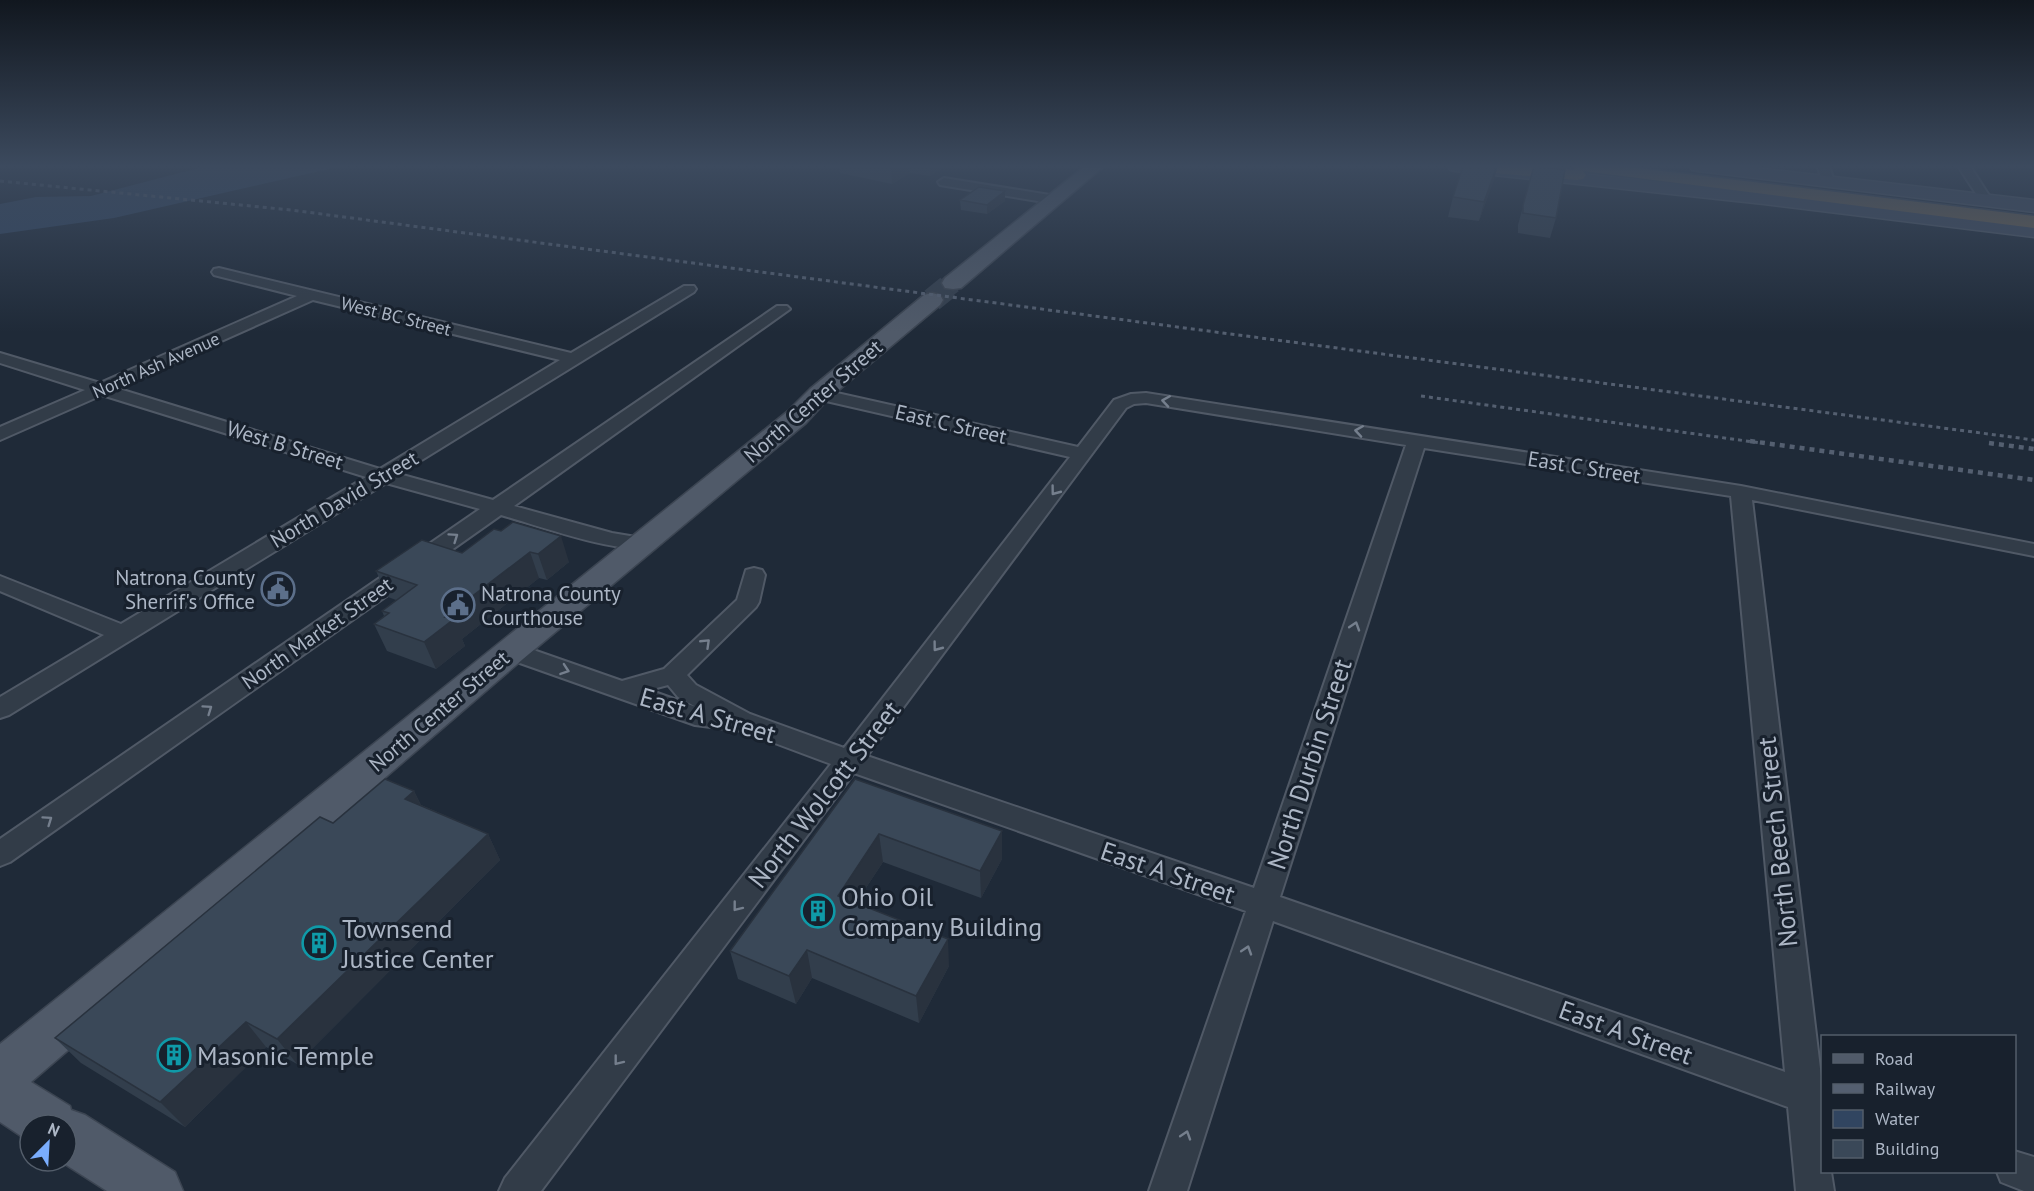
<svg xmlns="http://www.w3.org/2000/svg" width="2034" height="1191" font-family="'PT Sans',sans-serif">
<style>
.water{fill:#314560}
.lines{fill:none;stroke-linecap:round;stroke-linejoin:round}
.primary-tunnel-far1{stroke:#343f4d;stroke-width:20;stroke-dasharray:20 10;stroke-linecap:butt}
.primary-tunnel{stroke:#343f4d;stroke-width:24;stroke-dasharray:24 12;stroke-linecap:butt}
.street-casing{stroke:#505966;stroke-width:4}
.secondary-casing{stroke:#505966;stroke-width:3}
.primary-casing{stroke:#3c4552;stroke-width:3}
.highway-casing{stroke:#3d4653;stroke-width:3}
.street{fill:#323c48;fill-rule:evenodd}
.secondary{fill:#404a5c;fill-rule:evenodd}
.primary{fill:#505a69;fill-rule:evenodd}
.highway{fill:#6f624f;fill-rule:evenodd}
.rail-far1{stroke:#545f70;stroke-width:3;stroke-dasharray:4 4;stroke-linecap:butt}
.rail{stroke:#545f70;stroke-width:4.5;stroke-dasharray:5 5;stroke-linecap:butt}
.wall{fill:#323e4c}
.shaded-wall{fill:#29323e}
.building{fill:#3a4858;stroke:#29323e;stroke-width:1.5}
.oneway{stroke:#757f8d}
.labels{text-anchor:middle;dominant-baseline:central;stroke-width:6;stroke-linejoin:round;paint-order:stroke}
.far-street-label{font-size:18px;fill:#acb6c5;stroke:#18212d}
.street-label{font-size:21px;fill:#acb6c5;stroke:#18212d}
.poi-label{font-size:21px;fill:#acb6c5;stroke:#18212d;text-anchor:end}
.near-street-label{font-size:26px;fill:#acb6c5;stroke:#18212d}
.near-poi-label{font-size:26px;fill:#acb6c5;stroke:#18212d;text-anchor:start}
</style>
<rect width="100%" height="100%" fill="#1f2a38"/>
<path class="water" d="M 206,166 L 342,166 L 114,218 L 0,234 L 0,204 L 36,197 L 91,196 Z"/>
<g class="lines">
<path class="primary-tunnel-far1" d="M 946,288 L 953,283"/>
<path class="primary-tunnel" d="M 932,300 L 948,287"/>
<g class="street-casing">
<path id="street" d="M 1817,166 L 1829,166 L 1834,181 L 1832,184 L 1824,184 Z
M 1958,166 L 1970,166 L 1992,200 L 1990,203 L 1982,203 Z
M 944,178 L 1056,196 L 1062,200 L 1056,204 L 940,185 L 938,182 Z
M 219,268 L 571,353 L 684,286 L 694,286 L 696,289 L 694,292 L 399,474 L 493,500 L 777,306 L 787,306 L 790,309 L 514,506 L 612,533 L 648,539 L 652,543 L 648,547 C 620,555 533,524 501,515 L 10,862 L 0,866 L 0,839 L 480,509 L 386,483 L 9,715 L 0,718 L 0,697 L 104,635 L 0,591 L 0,576 L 121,624 L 366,477 L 102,395 L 0,440 L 0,427 L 85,390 L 0,363 L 0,353 L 100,383 L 297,296 L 214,275 L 212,272 L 214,269 ZM 313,300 L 560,360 L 380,469 L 116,388 Z
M 819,389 L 1078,447 L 1114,400 L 1131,394 L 1146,393 L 1741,486 L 2034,544 L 2034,556 L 1752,500 L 1822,1085 L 1822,1172 L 1831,1172 L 1834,1191 L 1796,1191 L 1788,1107 L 1273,921 L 1187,1191 L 1149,1191 L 1246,911 L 854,773 L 541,1191 L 499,1191 L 505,1178 L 831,764 L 743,731 L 695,725 L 503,657 L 499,651 L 503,645 L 511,643 L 519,645 L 622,681 L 664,669 L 737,600 L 746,570 L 754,568 L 762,570 L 765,575 L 759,602 L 756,607 L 687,675 L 696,685 L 750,714 L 844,748 L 1070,457 L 813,398 L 810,394 L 813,390 ZM 1146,403 L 1406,445 L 1254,888 L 867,756 L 1126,408 L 1134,404 ZM 1424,448 L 1731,496 L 1785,1072 L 1280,897 ZM 668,685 L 678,697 L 696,707 L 649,690 Z
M 2014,1151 L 2034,1157 L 2034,1191 L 2024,1191 L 2001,1182 L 1997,1172 L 2014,1172 Z"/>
</g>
<g class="secondary-casing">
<path id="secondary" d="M 1448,166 L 1502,166 L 1764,192 L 2034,225 L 2034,237 L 1764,204 L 1456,171 L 1450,170 Z
M 1689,166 L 1738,166 L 2034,200 L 2034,212 L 1698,171 L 1692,170 Z"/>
</g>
<g class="primary-casing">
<path id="primary" d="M 1085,166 L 1104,166 L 961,288 L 953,289 L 945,288 L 942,283 L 945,278 Z
M 932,293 L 940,295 L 943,300 L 940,305 L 828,399 L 806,423 L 523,659 L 31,1082 L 70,1106 L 71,1110 L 85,1115 L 175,1172 L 183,1191 L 107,1191 L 60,1161 L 66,1161 L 66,1125 L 30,1125 L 30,1142 L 0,1122 L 0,1044 L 788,411 L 810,389 L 924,295 Z"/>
</g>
<g class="highway-casing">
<path id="highway" d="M 1462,166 L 1527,166 L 1575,170 L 1573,166 L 1620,166 L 2034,216 L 2034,228 L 1583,171 L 1586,175 L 1583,179 L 1577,180 L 1471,171 L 1465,170 Z"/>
</g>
<use href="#street" class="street"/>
<use href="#secondary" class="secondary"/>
<use href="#primary" class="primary"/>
<use href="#highway" class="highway"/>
<path class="rail-far1" d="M 0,181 L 291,210 L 2034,440
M 1421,396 L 1761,443"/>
<path class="rail" d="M 1750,441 L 2034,480
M 1989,443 L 2034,449"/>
</g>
<path class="wall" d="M 830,166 L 946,166 L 930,176 L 910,173 L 892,184 L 840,173 L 839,168 L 830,167 Z
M 1498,166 L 1493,182 L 1479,221 L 1448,217 L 1453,197 Z
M 1534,166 L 1556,218 L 1550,238 L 1518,233 L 1518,225 Z
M 1005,191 L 1005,201 L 987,214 L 961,210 L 960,200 Z
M 494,529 L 569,562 L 547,580 L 539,578 L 462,639 L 465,646 L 436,669 L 387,651 L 374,624 L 384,616 L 382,611 L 396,600 L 388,597 L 376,571 L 462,553 Z
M 855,779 L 1002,831 L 1002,859 L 981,898 L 883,862 L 856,903 L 949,966 L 919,1023 L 812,978 L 796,1004 L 738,979 L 730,951 Z
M 414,791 L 421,805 L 488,834 L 500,860 L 297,1064 L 266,1047 L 185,1127 L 81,1063 L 55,1038 L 333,823 Z"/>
<path class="shaded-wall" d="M 891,166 L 909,166 L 910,173 L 892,184 Z
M 930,166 L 946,166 L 930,176 Z
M 1498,166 L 1493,182 L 1479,221 L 1484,202 Z
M 1005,191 L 1005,201 L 987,214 L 987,205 Z
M 561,536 L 569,562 L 547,580 L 538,554 Z
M 530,552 L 539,578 L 462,639 L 465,646 L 436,669 L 424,642 L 445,617 Z
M 414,791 L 427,817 L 405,799 Z
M 1002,831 L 1002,859 L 981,898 L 980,871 Z
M 488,834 L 500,860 L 297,1064 L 277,1039 Z
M 879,834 L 883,862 L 842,924 L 838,896 Z
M 948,939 L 949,966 L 919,1023 L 916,996 Z
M 807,950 L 812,978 L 796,1004 L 789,976 Z
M 246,1022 L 266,1047 L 185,1127 L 160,1102 Z"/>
<path class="building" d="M 1463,166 L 1497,166 L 1484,202 L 1453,197 Z
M 1534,166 L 1565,170 L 1556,218 L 1523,213 L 1523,205 Z
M 979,187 L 1005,191 L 987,205 L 960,200 Z
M 513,522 L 561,536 L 538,554 L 530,552 L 445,617 L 454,619 L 424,642 L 374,624 L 389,613 L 382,611 L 417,585 L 376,571 L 422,540 L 462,553 L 494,529 L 501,531 Z
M 385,779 L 414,791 L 405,799 L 488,834 L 277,1039 L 246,1022 L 160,1102 L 55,1038 L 320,817 L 333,823 Z
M 855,779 L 1002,831 L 980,871 L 879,834 L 838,896 L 948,939 L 916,996 L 807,950 L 789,976 L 730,951 Z"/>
<defs><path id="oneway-chevron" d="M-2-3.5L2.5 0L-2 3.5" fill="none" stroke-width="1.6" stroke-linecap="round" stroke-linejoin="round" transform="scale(1.5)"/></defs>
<g class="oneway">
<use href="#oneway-chevron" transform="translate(1166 401) rotate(-171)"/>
<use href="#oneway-chevron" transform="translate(1359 431) rotate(-171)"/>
<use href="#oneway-chevron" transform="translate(1055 491) rotate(127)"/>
<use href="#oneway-chevron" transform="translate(454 537) rotate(-35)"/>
<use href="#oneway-chevron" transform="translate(1355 626) rotate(-72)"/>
<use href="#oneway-chevron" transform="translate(706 643) rotate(-44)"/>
<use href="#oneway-chevron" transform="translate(937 647) rotate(127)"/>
<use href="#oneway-chevron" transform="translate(565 670) rotate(19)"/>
<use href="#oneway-chevron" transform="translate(208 709) rotate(-35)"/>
<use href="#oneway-chevron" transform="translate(48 820) rotate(-35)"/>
<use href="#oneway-chevron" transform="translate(737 907) rotate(128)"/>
<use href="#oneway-chevron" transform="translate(1247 950) rotate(-72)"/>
<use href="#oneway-chevron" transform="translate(618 1061) rotate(128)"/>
<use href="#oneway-chevron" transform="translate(1186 1135) rotate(-72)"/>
</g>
<linearGradient id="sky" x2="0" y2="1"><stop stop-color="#11171f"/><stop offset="0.5" stop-color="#3c4a5e"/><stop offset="1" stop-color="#3c4a5e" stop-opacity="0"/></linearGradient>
<rect width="2034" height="332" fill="url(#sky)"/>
<defs>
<g id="civic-ring" transform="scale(1.725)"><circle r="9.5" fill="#18212d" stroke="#5c6f8a" stroke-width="1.5"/><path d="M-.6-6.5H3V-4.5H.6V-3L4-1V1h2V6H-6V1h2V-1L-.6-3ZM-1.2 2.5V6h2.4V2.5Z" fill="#5c6f8a"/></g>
<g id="building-ring" transform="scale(1.725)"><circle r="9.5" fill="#18212d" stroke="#0f9aa8" stroke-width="1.5"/><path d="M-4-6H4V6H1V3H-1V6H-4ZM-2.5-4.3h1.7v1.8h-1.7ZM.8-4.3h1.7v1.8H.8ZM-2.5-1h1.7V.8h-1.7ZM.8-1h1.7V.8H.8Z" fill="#0f9aa8"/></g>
</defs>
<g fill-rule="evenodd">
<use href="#civic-ring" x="278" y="589"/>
<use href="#civic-ring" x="458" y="605"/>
<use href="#building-ring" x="818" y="911"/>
<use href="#building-ring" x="319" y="943"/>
<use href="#building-ring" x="174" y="1055"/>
</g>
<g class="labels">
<g class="far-street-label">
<text transform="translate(396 316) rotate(14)">West BC Street</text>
<text transform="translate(156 365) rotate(-24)">North Ash Avenue</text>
</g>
<g class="street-label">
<text transform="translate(813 401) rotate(-41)">North Center Street</text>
<text transform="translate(951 424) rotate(13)">East C Street</text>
<text transform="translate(285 445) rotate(17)">West B Street</text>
<text transform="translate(1584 467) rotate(9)">East C Street</text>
<text transform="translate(344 499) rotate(-31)">North David Street</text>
<text transform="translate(317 633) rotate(-35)">North Market Street</text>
<text transform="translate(439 711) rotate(-40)">North Center Street</text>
</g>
<g class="poi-label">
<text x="255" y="577">Natrona County<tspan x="255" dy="24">Sherrif's Office</tspan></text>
<text x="481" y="593" text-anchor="start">Natrona County<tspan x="481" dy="24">Courthouse</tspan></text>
</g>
<g class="near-street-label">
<text transform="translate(708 715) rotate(16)">East A Street</text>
<text transform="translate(1309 764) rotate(-72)">North Durbin Street</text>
<text transform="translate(824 794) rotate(-52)">North Wolcott Street</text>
<text transform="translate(1777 842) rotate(-96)">North Beech Street</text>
<text transform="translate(1168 872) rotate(19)">East A Street</text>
<text transform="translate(1626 1032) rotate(20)">East A Street</text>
</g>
<g class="near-poi-label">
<text x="841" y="896">Ohio Oil<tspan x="841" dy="30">Company Building</tspan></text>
<text x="342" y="928">Townsend<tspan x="342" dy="30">Justice Center</tspan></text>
<text x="197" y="1055">Masonic Temple</text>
</g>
</g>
<rect x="1821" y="1035" width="195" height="138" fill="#18212d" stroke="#535d6a" stroke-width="1.5"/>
<rect x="1833" y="1054" width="30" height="9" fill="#505a69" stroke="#535d6a" stroke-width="1.5"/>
<text x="1875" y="1065" font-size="18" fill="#acb6c5">Road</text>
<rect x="1833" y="1084" width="30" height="9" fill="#545f70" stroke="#535d6a" stroke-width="1.5"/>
<text x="1875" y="1095" font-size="18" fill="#acb6c5">Railway</text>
<rect x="1833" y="1110" width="30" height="18" fill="#314560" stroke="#535d6a" stroke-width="1.5"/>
<text x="1875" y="1125" font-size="18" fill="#acb6c5">Water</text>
<rect x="1833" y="1140" width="30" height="18" fill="#3a4858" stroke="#535d6a" stroke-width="1.5"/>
<text x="1875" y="1155" font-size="18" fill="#acb6c5">Building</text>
<g transform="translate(48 1143) rotate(24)"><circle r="28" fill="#18212d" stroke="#535d6a" stroke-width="1.5"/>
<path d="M0-4.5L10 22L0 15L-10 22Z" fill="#7aadfd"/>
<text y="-9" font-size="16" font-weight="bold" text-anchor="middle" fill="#acb6c5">N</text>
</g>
</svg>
